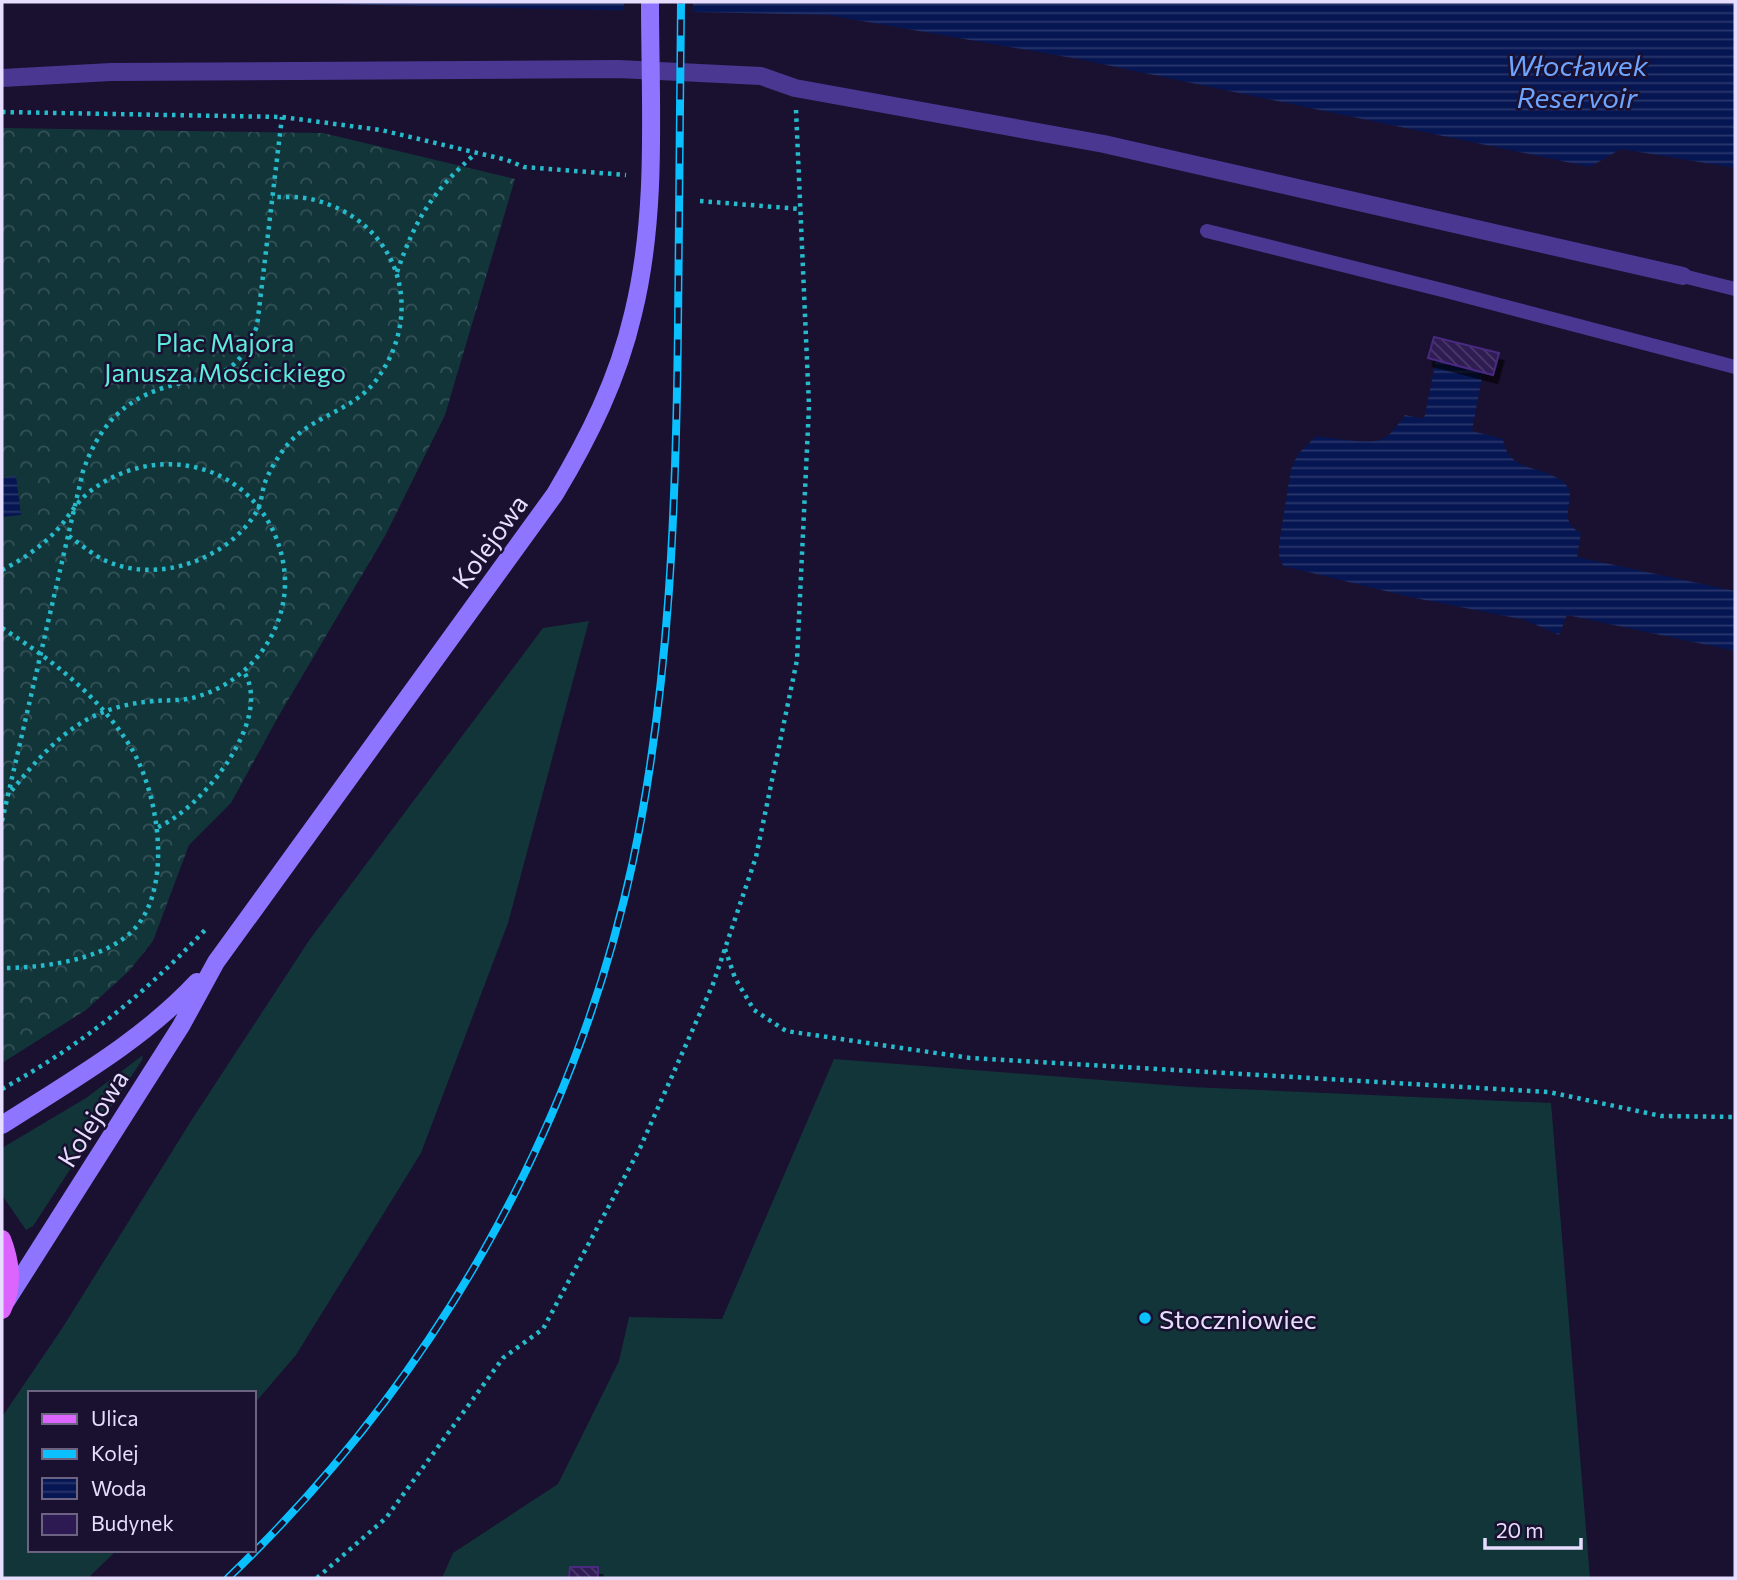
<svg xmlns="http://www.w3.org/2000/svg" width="1737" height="1580" font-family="Commissioner,sans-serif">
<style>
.grass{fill:#12353a}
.forest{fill:url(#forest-crowns)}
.water{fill:url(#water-rules)}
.pier{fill:#1a102f}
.building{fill:url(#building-back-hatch);stroke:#482a80;stroke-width:2;filter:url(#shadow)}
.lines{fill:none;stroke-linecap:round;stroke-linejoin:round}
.path{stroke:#26bbcb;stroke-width:4.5;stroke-dasharray:3.5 5;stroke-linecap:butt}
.service{stroke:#493792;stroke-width:14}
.minor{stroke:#493792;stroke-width:18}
.secondary{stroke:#8e75ff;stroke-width:18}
.primary{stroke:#dd65ff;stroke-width:18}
.rail-casing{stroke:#0ac0ff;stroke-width:8}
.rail{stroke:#1a102f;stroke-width:5;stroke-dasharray:16;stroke-linecap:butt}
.poi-dot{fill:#0ac0ff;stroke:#1a102f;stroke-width:2.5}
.labels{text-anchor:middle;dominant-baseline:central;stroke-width:5;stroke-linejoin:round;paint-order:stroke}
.park-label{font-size:26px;fill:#5eebde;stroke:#1a102f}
.street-label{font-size:26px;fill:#e7deff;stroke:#1a102f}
.poi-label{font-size:26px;fill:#e7deff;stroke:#1a102f;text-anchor:start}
.water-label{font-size:28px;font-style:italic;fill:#6ca4ff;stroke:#1a102f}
</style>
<defs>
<pattern id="forest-crowns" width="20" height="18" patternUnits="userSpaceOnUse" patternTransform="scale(1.75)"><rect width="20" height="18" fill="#12353a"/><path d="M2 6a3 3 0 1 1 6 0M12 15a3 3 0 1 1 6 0" fill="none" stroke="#345258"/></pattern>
<pattern id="water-rules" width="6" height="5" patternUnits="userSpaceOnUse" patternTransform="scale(1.75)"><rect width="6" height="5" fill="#061652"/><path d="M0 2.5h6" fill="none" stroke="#2a376c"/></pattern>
<pattern id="building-back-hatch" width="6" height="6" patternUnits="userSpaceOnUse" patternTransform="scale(1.75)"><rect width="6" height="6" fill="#2e1a52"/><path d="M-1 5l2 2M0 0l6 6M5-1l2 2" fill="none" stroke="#4c3b6c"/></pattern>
<filter id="shadow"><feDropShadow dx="4.5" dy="8" stdDeviation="0" flood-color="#0009"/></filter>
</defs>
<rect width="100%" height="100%" fill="#1a102f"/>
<path class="grass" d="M 589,621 L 508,923 L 421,1153 L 296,1355 L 254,1404 L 254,1393 L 30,1393 L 30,1550 L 117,1550 L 88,1578 L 2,1578 L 2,1417 L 63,1327 L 191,1121 L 310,939 L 543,628 Z
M 143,1055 L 142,1060 L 33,1226 L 26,1230 L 2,1195 L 2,1148 L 86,1098 Z
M 834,1059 L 1191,1087 L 1551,1103 L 1590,1578 L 442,1578 L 453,1553 L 558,1484 L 619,1361 L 629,1317 L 722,1319 Z"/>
<path class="forest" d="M 2,128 L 323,133 L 515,179 L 445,415 L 385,536 L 278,717 L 231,803 L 189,845 L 153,941 L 129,971 L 86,1010 L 2,1063 Z"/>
<path class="water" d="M 77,2 L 1735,2 L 1735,168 L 1621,149 L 1590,167 L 1078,59 L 828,15 L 330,4 Z
M 1436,360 L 1483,372 L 1472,431 L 1503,439 C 1509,473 1539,464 1562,481 C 1583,496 1552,518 1581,533 L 1577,557 L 1735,591 L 1735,651 L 1567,615 L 1559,635 L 1525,620 L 1410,597 L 1283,566 L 1279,555 L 1279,544 L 1291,469 L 1298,454 L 1316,436 C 1331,438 1367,444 1380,440 C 1391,436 1399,423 1405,415 L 1424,419 Z
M 16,476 L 21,515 L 2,517 L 2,478 Z"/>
<path class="pier" d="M 624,2 L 693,2 L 693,15 L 624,14 Z"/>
<path class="building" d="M 1434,337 L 1499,353 L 1493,375 L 1428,358 Z
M 570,1567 L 598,1567 L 598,1578 L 569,1578 Z"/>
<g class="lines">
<path class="path" d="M 2,112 L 282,117 L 381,130 L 507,160 L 524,167 L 626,175
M 700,201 L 800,209
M 397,272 C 416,218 432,192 475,154
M 69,536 C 80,544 92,554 104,560 C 157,585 228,560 257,511 C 261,503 262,494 264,485 C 269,471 278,456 288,444 C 313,415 354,411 377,379 C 427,310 398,222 315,200 C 301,196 286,197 272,197
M 2,570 C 22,560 42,546 57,530 C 68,518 75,504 88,493 C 132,457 198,453 243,491 C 269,513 284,547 285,580 C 286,634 248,682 196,697 C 182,701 168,700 154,701 C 130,703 109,708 88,719 C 55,737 32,766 8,795
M 2,628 C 52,660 98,695 130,746 C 159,792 176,895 128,935 C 97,961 41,968 2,968
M 2,821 L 83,471 C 98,429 120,402 163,388 C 212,372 235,384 257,326 L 282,117
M 158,827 C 201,809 274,720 244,672
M 725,949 L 735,978 L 754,1010 L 786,1031 L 970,1058 L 1549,1092 L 1661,1116 L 1735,1117
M 2,1089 C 83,1044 141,997 205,930
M 317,1578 L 386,1518 L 503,1358 L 543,1329 L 640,1148 L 713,984 L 756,857 L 797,660 L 809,406 L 796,110"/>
<path class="service" d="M 1207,231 L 1450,292 L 1735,367
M 1683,276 L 1735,289"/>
<path class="minor" d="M 2,78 L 111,72 L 618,69 L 761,76 L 795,88 L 1104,144 L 1683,276"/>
<path class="secondary" d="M 2,1125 C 69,1082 142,1041 197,982
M 7,1300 L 181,1026 L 216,962 L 555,494 C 589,437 618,379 633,314 C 658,213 650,105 650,2"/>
<path class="primary" d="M 2,1239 C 11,1262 14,1287 2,1310"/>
<g class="rail-casing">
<path id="rail" d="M 228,1578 C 430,1385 574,1135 633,861 C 670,685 676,505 678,326 C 679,218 680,110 681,2"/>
</g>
<use href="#rail" class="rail"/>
</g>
<circle class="poi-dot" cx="1145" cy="1318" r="7"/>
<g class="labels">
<g class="park-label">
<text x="225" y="341">Plac Majora<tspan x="225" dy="30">Janusza Mościckiego</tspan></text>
</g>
<g class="street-label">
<text transform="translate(489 541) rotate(-54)">Kolejowa</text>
<text transform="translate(92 1118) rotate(-58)">Kolejowa</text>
</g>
<g class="poi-label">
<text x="1159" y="1318">Stoczniowiec</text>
</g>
<g class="water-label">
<text x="1577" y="65">Włocławek<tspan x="1577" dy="32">Reservoir</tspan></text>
</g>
</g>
<rect width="1737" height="1580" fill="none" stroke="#e7deff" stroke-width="7"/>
<rect x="28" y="1391" width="228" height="161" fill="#1a102f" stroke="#6c6282" stroke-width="2"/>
<rect x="42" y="1414" width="35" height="10" fill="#dd65ff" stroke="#6c6282" stroke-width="2"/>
<text x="91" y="1426" font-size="21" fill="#e7deff">Ulica</text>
<rect x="42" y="1449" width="35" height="10" fill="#0ac0ff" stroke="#6c6282" stroke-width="2"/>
<text x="91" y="1461" font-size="21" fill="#e7deff">Kolej</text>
<rect x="42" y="1478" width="35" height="21" fill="url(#water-rules)" stroke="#6c6282" stroke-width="2"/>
<text x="91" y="1496" font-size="21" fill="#e7deff">Woda</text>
<rect x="42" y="1514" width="35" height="21" fill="#2e1a52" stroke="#6c6282" stroke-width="2"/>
<text x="91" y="1531" font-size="21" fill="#e7deff">Budynek</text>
<path d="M1485 1538v10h96v-10" fill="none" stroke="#e7deff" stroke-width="3.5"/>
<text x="1496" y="1538" font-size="21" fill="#e7deff" stroke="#1a102f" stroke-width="5" paint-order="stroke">20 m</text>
</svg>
